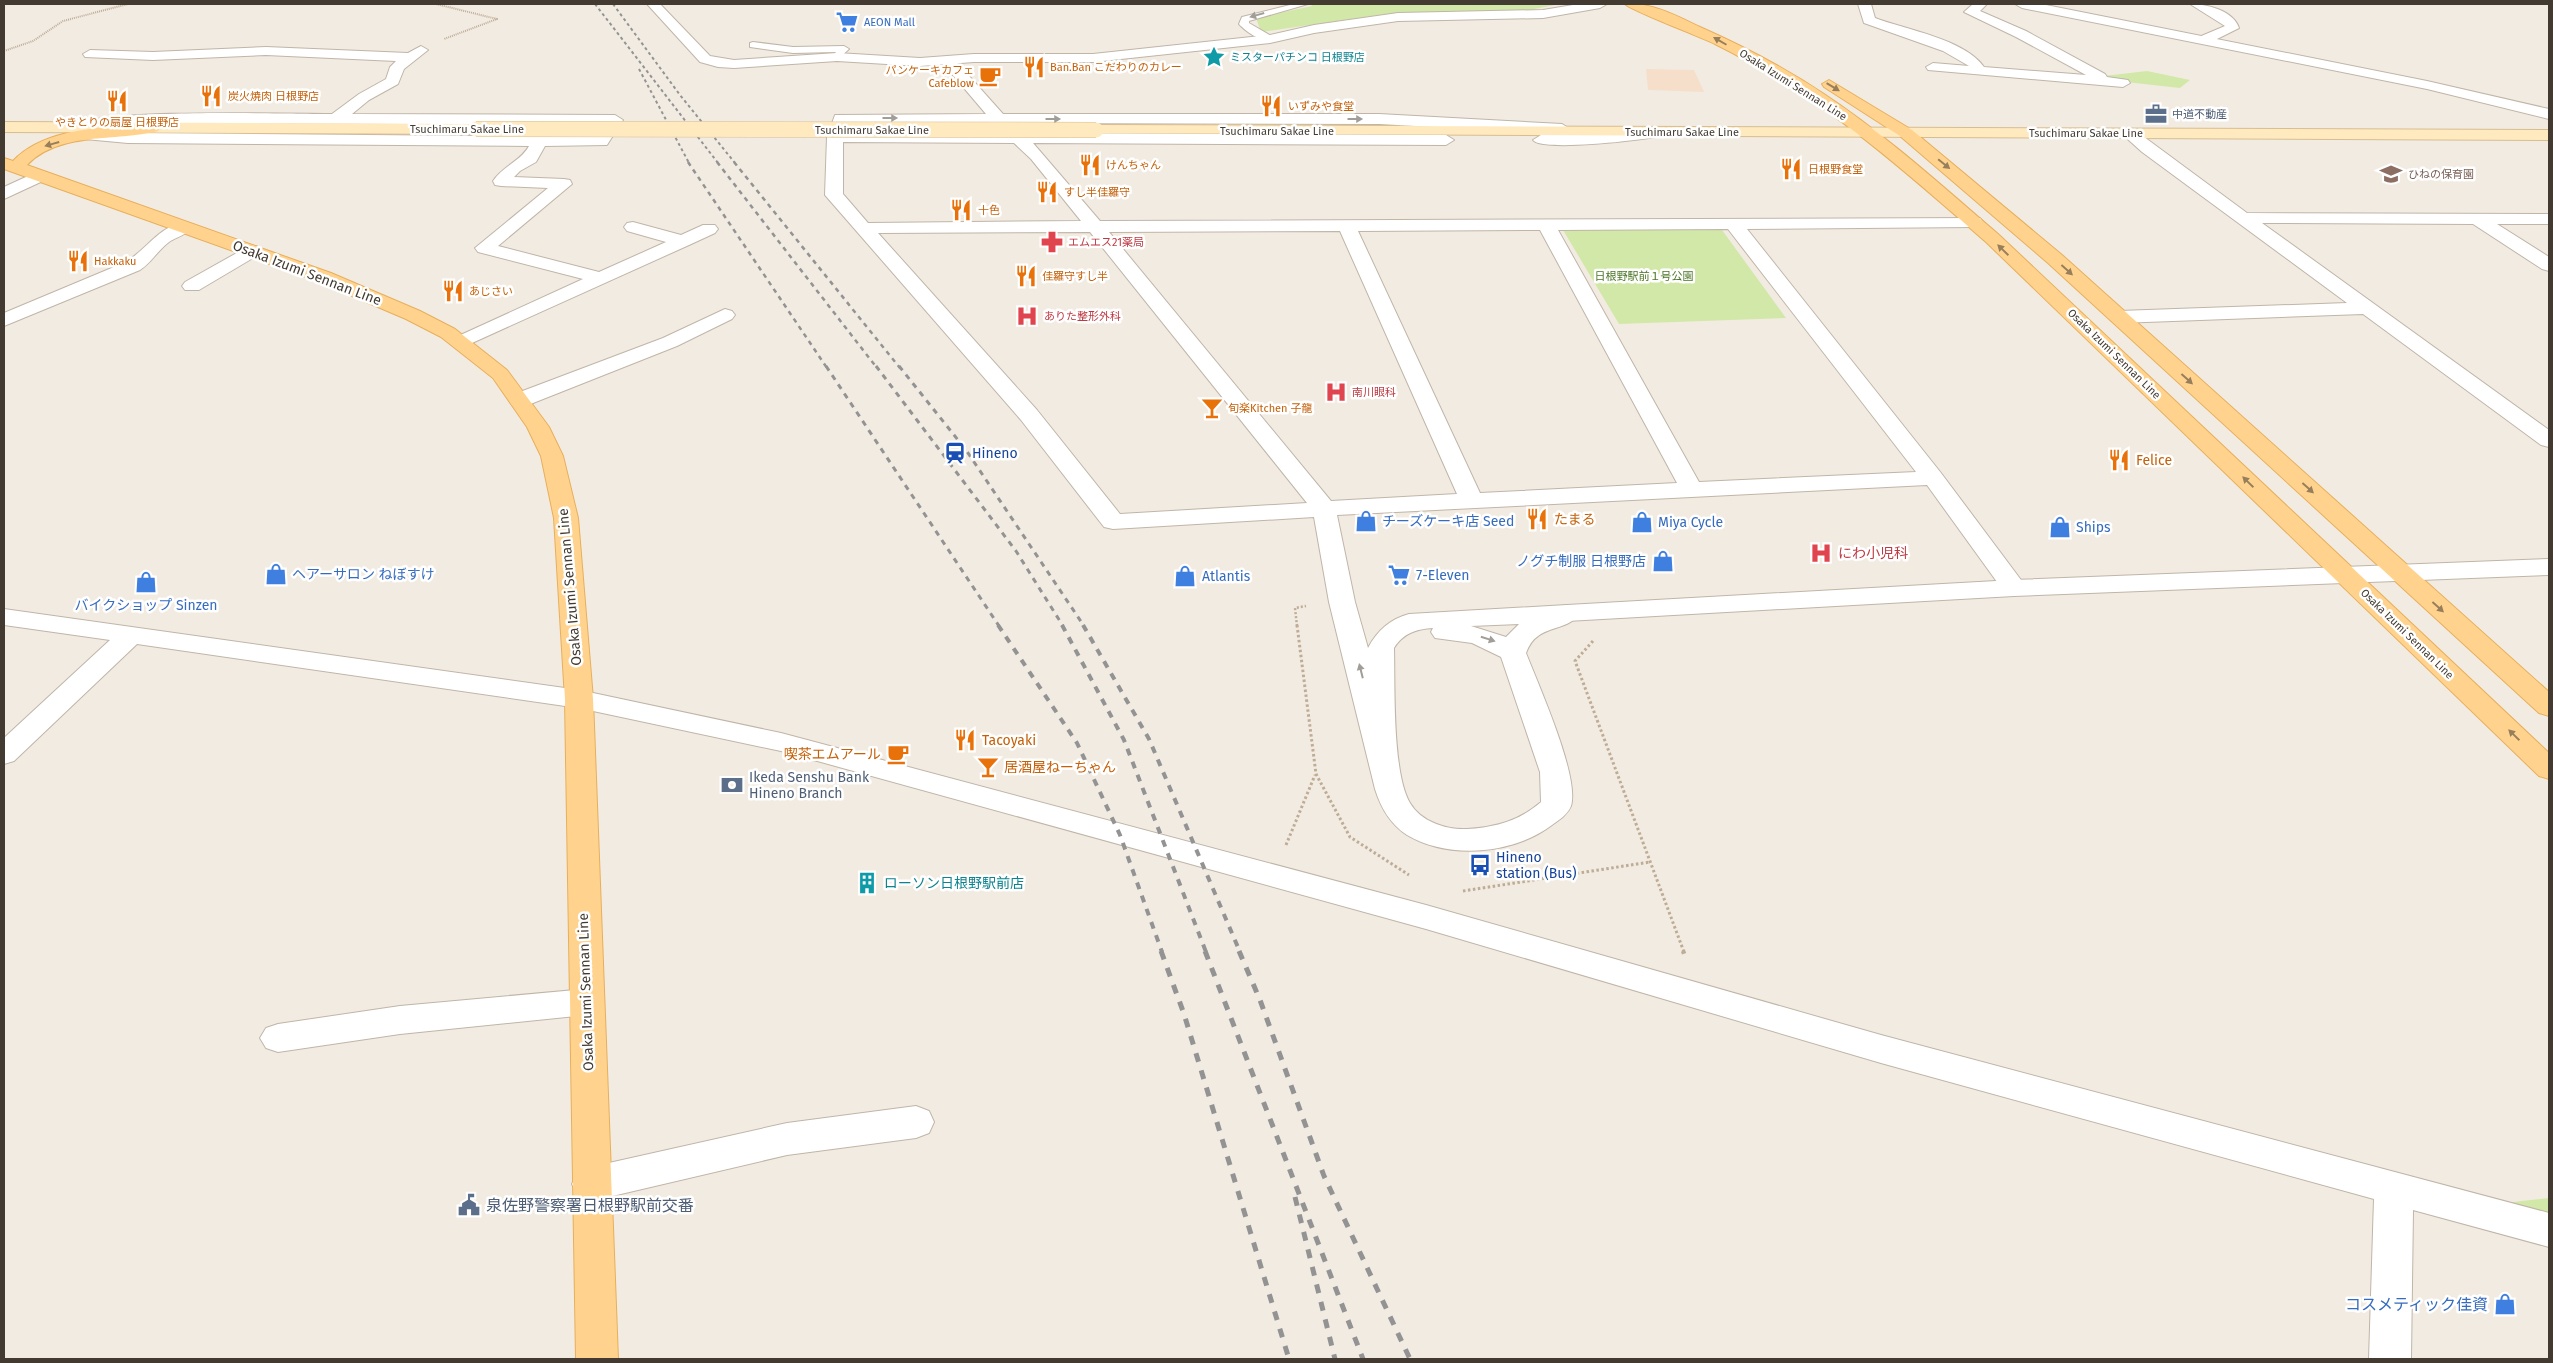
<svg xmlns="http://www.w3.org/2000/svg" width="2553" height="1363" font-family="'Fira Sans','Noto Sans JP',sans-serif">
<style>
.commercial{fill:#f5dfcb}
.green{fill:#d2e8a8}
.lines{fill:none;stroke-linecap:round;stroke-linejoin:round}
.service-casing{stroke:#c0b5a7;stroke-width:2}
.minor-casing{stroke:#c0b5a7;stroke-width:2}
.tertiary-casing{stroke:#c0b5a7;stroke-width:2}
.secondary-casing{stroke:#d7be91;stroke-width:2}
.primary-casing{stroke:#e7af5b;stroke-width:2}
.path-far3{stroke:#bfac95;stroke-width:2;stroke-dasharray:1 1;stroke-linecap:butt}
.path-far2{stroke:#bfac95;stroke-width:2.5;stroke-dasharray:2 2;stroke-linecap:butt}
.path-far1{stroke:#bfac95;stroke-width:3;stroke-dasharray:2.5 2.5;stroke-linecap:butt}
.path{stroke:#bfac95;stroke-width:4.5;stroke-dasharray:3 3;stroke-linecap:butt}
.service{fill:#fff;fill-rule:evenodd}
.minor{fill:#fff;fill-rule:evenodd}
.tertiary{fill:#fff;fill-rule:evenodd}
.secondary{fill:#ffe9bf;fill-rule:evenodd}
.primary{fill:#ffd38e;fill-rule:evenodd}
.rail-far4{stroke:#939393;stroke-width:2;stroke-dasharray:3 3;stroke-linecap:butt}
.rail-far3{stroke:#939393;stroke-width:2.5;stroke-dasharray:4.5 4.5;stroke-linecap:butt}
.rail-far2{stroke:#939393;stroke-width:3;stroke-dasharray:5.5 5.5;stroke-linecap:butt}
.rail-far1{stroke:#939393;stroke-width:4;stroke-dasharray:7 7;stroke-linecap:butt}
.rail{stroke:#939393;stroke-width:5;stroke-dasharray:9 9;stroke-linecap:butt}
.secondary-bridge-casing{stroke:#d7be91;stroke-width:16;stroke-linecap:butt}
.secondary-bridge{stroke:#ffe9bf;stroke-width:15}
.oneway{fill:#a19d98}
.oneway2{fill:#987f5b}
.labels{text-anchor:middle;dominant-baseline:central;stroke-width:5;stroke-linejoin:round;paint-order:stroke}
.far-shop-label{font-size:11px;fill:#366cbe;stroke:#fff;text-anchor:start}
.far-culture-label{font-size:11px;fill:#0d838f;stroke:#fff;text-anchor:start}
.far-food-label{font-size:11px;fill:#c56008;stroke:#fff;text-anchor:start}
.far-street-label{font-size:11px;fill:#433b32;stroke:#fff}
.far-service-label{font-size:11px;fill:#4e5e75;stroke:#fff;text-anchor:start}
.far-education-label{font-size:11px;fill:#785e54;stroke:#fff;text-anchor:start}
.far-health-label{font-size:11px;fill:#be3a42;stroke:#fff;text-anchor:start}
.far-park-label{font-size:11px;fill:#4c7625;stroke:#fff}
.street-label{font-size:14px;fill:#433b32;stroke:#fff}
.transit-label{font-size:14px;fill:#164399;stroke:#fff;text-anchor:start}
.food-label{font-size:14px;fill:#c56008;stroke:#fff;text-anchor:start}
.shop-label{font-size:14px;fill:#366cbe;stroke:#fff;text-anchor:start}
.health-label{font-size:14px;fill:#be3a42;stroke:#fff;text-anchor:start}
.service-label{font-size:14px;fill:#4e5e75;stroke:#fff;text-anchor:start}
.culture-label{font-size:14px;fill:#0d838f;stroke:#fff;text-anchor:start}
.near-service-label{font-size:16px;fill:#4e5e75;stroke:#fff;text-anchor:start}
.near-shop-label{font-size:16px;fill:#366cbe;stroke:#fff;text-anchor:end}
</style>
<rect width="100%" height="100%" fill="#f2ebe2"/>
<path class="commercial" d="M 1646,69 L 1694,70 L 1704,92 L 1648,90 Z"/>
<path class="green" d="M 1311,4 L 1560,4 L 1508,14 L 1458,11 L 1386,14 L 1261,32 L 1256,18 L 1312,6 Z
M 2147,71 L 2190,80 L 2180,88 L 2108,80 L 2104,76 Z
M 1563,230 L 1722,230 L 1786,318 L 1619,324 Z
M 2549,1198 L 2549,1216 L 2504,1203 Z"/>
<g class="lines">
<g class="service-casing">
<path id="service" d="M 1294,4 L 1308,4 L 1249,21 L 1249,23 L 1273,37 L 1273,41 C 1263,43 1246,32 1239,24 L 1242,17 Z
M 753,42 L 793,47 L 844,46 L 849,49 L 837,60 L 832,57 L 836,52 L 793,53 L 750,47 L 750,43 Z"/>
</g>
<g class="minor-casing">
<path id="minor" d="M 1858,4 L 1871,4 L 1875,18 C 1907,30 1964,39 1984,67 L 2086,75 L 2016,37 L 1964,12 L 1973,4 L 1987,4 L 1980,11 L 2026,31 L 2105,74 L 2107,77 L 2128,80 L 2130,83 L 2123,87 L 1928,70 L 1926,67 L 1933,63 L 1969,66 L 1943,51 L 1864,23 Z
M 2190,4 C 2206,4 2233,10 2239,28 L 2209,43 L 2199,43 L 2197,40 L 2199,37 L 2225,26 Z
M 421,46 L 428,50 L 404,69 L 398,84 L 369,100 L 352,114 L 615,115 L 623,120 L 607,145 L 545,146 L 536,162 L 520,171 L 514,177 L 564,179 L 570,180 L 572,184 L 498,246 L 599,272 L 666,242 L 627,231 L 624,227 L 627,223 L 633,222 L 681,235 L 703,225 L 715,225 L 718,229 L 715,233 L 689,245 L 461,348 L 454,346 L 451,342 L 454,338 L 583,279 L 478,252 L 475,248 L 548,188 L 501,186 L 495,185 L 493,181 C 503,166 521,161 529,146 L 128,143 L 85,139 L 73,127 C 86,108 299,114 332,114 L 359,94 L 386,79 L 390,67 L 396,61 L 266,55 L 153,60 L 85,57 L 83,54 L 90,50 L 153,52 L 266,47 L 408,53 ZM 207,123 L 604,125 L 596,137 L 128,133 L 94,130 L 132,125 Z
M 948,57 L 953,58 L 1003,114 L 1379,114 L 1562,124 L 1570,129 L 1562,134 L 1379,124 L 1012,123 L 1023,133 L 1446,135 L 1454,140 L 1446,145 L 1033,143 L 1100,221 L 1980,218 L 1983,222 L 1980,226 L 1974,227 L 1747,229 L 1941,473 L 2027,588 L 2023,593 L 2014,596 L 2005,593 L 1927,485 L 1337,515 L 1355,602 L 1368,648 C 1377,631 1390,619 1409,614 L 1567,605 L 1576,607 L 1580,613 C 1566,634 1537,622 1526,653 C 1538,684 1580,777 1571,806 C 1568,814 1559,820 1552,825 C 1514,854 1449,860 1407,835 C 1390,824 1381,808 1375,789 L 1329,602 L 1314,517 L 1113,529 L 1104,527 L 1021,420 L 825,195 L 827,137 L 835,115 L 986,114 L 941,61 ZM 847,123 L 994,123 L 1004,133 L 844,132 ZM 843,142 L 1014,143 L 1031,159 L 1081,221 L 868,223 L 843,194 ZM 1728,229 L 1916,472 L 1699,482 L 1558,230 ZM 1540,230 L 1677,483 L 1480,493 L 1358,231 ZM 1340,231 L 1457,494 L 1331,501 L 1109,232 ZM 1090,232 L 1307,503 L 1120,514 L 1037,410 L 878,233 ZM 1519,624 L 1506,637 L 1471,626 ZM 1433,628 L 1431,632 L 1435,638 L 1472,643 L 1501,657 L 1540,772 L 1541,802 C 1519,821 1496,827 1467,829 C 1447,830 1421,822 1410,803 C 1392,773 1395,685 1394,648 C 1403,633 1417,629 1433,628 Z
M 1659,127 L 1667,132 L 1665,135 C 1647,140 1541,152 1533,140 L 1541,135 L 1591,134 Z
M 2130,129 L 2136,131 L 2247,213 L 2549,214 L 2549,224 L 2497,224 L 2549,257 L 2549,271 L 2542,269 L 2473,224 L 2262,223 L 2549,430 L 2549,447 L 2541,445 L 2363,314 L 2119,323 L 2112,321 L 2109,317 L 2112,313 L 2119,311 L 2347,303 L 2142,152 L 2122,134 Z
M 39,171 L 45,172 L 47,176 L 45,180 L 4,199 L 4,187 Z
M 183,222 L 189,223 L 192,227 C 187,235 176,237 169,242 C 158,250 152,262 140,270 L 4,326 L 4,313 L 126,262 C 147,249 158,228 183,222 Z
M 251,245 L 258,247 L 260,251 L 258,255 L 199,290 L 185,290 L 182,286 L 185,282 Z
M 725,309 L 732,311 L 735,315 L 732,319 L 677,346 L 528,405 L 520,406 L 512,405 L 509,400 L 512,395 L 663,338 Z
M 4,609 L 579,690 L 781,733 L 1426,905 L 1881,1035 L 2549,1213 L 2549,1247 L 2413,1210 L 2411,1359 L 2369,1359 L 2374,1199 L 1881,1063 L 1426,929 L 781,751 L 579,708 L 137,644 L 14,761 L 4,764 L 4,738 L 110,640 L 4,625 Z
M 586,989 L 598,992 L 603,1002 L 598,1012 L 586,1015 L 400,1034 L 278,1052 L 266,1048 L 260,1038 L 266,1028 L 278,1024 L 400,1006 Z
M 916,1106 L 929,1111 L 934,1122 L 929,1133 L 916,1138 L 787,1155 L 591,1201 L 578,1196 L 572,1184 L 578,1172 L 591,1167 L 787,1123 Z"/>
</g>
<g class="tertiary-casing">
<path id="tertiary" d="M 647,4 L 660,4 L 710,56 L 734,60 L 837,53 L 920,58 L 974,54 L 1093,54 L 1270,35 L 1314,25 L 1398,13 L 1543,10 L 1579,4 L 1607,4 L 1600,8 L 1543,18 L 1398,21 L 1314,33 L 1270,43 L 1093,62 L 974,62 L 920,66 L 837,61 L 734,68 L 718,67 L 700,62 Z
M 2015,4 L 2041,4 L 2427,81 L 2549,109 L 2549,119 L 2427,89 L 2022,8 Z
M 2549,559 L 2549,575 L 2014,596 L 1567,621 L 1558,619 L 1554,613 L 1558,607 L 1567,605 L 2014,580 Z"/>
</g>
<g class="secondary-casing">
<path id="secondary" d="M 4,122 L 476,124 L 484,129 L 476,134 L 4,132 Z
M 1096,125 L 2549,130 L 2549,140 L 1090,133 L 1088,130 L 1090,127 Z"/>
</g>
<g class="primary-casing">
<path id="primary" d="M 1625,4 C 1651,2 1677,16 1700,27 C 1743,46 1785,68 1824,94 C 1886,135 1942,186 1998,234 L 2549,753 L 2549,779 L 2539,776 L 1986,242 C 1897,164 1822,97 1715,44 C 1701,37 1630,10 1625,4 Z
M 1829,80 L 1912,130 L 2062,255 L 2549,692 L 2549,716 L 2539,713 L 2048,263 L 1900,136 L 1824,87 L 1822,84 Z
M 152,123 L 160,128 L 158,131 C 116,142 59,131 27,165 L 331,273 L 420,311 L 455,329 L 507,370 L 549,427 L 563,456 L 578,518 L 593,699 L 618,1359 L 576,1359 L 565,699 L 554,518 L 541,456 L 527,427 L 493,378 L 441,337 L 406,319 L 317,281 L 4,169 L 4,158 L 13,161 C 46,126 108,128 152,123 Z"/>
</g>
<path class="path-far3" d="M 436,4 L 497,19 L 444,39
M 4,51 L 33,41 L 63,21 L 128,4"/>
<path class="path-far2" d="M 1297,626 L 1295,608 L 1306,606"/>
<path class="path-far1" d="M 1297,625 L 1316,774 L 1350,837 L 1409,875
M 1593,641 L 1575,661 L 1684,952
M 1286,845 L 1315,775
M 1463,891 L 1650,862"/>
<path class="path" d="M 1683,951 L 1685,956"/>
<use href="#service" class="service"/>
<use href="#minor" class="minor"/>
<use href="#tertiary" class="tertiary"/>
<use href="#secondary" class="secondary"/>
<use href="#primary" class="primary"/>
<path class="rail-far4" d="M 595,4 L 718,163
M 613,4 L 680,95 L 735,163
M 639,69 L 689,163"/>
<path class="rail-far3" d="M 688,162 L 827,368
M 717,162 L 877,368
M 734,162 L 900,368"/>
<path class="rail-far2" d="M 826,366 L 999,626
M 876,366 L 1016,551 L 1063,626
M 899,366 L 966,450 L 1084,626"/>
<path class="rail-far1" d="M 998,625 L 1077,743 L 1120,835 L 1162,952
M 1062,625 L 1124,740 L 1206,952
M 1083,625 L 1149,739 L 1240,952"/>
<path class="rail" d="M 1161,951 L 1184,1014 L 1289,1359
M 1205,951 L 1363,1359
M 1239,951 L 1260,1000 L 1324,1176 L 1410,1359
M 1295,1197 L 1335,1359"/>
<g class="secondary-bridge-casing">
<path id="secondary-bridge" d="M 476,129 L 1096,130"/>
</g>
<use href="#secondary-bridge" class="secondary-bridge"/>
</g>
<defs><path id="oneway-solid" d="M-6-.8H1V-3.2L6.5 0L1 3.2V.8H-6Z" transform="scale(1.25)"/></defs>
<g class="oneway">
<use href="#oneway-solid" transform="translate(1257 15) rotate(164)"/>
<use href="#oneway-solid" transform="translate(890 118)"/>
<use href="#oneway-solid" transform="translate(1053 119)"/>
<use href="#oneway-solid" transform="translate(1355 119)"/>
<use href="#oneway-solid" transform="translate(1488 639) rotate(18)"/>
<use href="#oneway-solid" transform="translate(1361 671) rotate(-104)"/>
</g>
<g class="oneway2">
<use href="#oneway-solid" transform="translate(1720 41) rotate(-150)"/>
<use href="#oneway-solid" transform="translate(1833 87) rotate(31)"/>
<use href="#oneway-solid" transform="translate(52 144) rotate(164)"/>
<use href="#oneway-solid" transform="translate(1944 164) rotate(39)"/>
<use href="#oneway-solid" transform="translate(2003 250) rotate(-136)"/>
<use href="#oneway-solid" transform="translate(2067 270) rotate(42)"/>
<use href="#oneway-solid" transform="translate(2187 379) rotate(42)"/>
<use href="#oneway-solid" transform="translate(2248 482) rotate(-136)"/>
<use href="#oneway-solid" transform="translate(2308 488) rotate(42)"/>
<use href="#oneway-solid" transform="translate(2438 607) rotate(42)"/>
<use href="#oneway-solid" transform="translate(2514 735) rotate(-136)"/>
</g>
<defs>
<g id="supermarket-bare" transform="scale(1.725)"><path d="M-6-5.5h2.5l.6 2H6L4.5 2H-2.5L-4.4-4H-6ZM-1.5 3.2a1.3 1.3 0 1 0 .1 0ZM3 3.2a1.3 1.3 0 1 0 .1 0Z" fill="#3f7fe0" stroke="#fff" stroke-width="2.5" paint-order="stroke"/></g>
<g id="sight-bare" transform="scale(1.725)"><path d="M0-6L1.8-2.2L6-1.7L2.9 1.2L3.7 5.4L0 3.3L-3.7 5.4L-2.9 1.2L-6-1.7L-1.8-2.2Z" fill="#0f9aa8" stroke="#fff" stroke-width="2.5" paint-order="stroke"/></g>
<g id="restaurant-bare" transform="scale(1.725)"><path d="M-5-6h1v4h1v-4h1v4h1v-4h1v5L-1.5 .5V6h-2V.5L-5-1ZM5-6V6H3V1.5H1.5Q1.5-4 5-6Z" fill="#e8710a" stroke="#fff" stroke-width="2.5" paint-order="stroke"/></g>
<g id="cafe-bare" transform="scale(1.725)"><path d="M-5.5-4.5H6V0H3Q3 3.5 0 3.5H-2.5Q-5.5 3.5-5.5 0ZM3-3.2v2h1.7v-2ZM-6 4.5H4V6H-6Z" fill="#e8710a" stroke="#fff" stroke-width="2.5" paint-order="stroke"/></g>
<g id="office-bare" transform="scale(1.725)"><path d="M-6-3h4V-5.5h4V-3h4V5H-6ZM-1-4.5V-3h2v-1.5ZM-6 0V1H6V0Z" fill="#5c6f8a" stroke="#fff" stroke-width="2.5" paint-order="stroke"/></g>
<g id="school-bare" transform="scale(1.725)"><path d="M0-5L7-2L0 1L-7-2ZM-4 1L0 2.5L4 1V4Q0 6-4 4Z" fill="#8d6e63" stroke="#fff" stroke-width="2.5" paint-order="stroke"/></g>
<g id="pharmacy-bare" transform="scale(1.725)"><path d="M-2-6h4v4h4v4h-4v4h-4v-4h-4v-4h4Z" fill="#e0444e" stroke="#fff" stroke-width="2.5" paint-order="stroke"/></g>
<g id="hospital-bare" transform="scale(1.725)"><path d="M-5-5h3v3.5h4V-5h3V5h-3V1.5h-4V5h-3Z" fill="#e0444e" stroke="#fff" stroke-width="2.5" paint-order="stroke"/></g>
<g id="bar-bare" transform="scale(1.725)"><path d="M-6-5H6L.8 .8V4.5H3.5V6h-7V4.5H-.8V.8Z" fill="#e8710a" stroke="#fff" stroke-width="2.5" paint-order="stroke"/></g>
<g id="station-bare" transform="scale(1.725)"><path d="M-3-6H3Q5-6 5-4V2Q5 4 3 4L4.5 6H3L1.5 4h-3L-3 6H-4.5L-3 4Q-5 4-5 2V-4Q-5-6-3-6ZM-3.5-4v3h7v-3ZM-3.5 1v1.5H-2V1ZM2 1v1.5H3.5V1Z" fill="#1a4fb4" stroke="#fff" stroke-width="2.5" paint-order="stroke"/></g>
<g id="shop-bare" transform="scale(1.725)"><path d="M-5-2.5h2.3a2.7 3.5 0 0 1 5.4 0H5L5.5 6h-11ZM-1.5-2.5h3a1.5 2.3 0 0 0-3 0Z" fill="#3f7fe0" stroke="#fff" stroke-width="2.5" paint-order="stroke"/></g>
<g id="bank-bare" transform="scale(1.725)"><path d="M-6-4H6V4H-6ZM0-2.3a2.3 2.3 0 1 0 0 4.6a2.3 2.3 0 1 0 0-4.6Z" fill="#5c6f8a" stroke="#fff" stroke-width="2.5" paint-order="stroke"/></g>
<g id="bus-bare" transform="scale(1.725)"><path d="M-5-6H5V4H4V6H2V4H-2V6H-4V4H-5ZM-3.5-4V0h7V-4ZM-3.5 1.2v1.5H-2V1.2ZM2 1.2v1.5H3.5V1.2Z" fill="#1a4fb4" stroke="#fff" stroke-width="2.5" paint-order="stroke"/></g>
<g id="building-bare" transform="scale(1.725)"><path d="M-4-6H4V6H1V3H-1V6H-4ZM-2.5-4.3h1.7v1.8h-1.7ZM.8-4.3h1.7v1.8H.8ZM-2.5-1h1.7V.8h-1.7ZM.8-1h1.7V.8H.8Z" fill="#0f9aa8" stroke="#fff" stroke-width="2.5" paint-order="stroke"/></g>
<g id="civic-bare" transform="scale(1.725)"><path d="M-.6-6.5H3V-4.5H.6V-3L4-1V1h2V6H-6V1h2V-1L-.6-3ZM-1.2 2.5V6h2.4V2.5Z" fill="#5c6f8a" stroke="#fff" stroke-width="2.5" paint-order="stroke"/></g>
</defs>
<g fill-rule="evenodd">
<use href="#supermarket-bare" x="847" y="22"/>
<use href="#sight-bare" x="1214" y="57"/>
<use href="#restaurant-bare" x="1034" y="67"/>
<use href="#cafe-bare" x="990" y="76"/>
<use href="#restaurant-bare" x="211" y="96"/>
<use href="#restaurant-bare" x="117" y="101"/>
<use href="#restaurant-bare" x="1271" y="106"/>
<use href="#office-bare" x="2156" y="114"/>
<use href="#restaurant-bare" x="1090" y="165"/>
<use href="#restaurant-bare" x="1791" y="169"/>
<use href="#school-bare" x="2391" y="174"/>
<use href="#restaurant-bare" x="1047" y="192"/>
<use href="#restaurant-bare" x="961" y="210"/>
<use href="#pharmacy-bare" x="1052" y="242"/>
<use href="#restaurant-bare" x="78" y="261"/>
<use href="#restaurant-bare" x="1026" y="276"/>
<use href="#restaurant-bare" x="453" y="291"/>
<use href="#hospital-bare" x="1027" y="316"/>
<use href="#hospital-bare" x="1336" y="392"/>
<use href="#bar-bare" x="1212" y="408"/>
<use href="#station-bare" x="955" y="453"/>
<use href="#restaurant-bare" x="2119" y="460"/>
<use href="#restaurant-bare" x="1537" y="519"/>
<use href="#shop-bare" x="1366" y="521"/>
<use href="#shop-bare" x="1642" y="522"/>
<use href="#shop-bare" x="2060" y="527"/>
<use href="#hospital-bare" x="1821" y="553"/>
<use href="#shop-bare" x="1663" y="561"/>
<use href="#shop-bare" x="276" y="574"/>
<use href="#supermarket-bare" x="1399" y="575"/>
<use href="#shop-bare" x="1185" y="576"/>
<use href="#shop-bare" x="146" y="582"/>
<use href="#restaurant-bare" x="965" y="740"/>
<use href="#cafe-bare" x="898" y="754"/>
<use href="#bar-bare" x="988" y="767"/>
<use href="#bank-bare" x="732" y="785"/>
<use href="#bus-bare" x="1480" y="865"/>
<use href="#building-bare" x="867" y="883"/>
<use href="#civic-bare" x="469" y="1205"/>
<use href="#shop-bare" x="2505" y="1304"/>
</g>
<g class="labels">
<g class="far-shop-label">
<text x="864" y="22">AEON Mall</text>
</g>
<g class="far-culture-label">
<text x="1230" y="57">ミスターパチンコ 日根野店</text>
</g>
<g class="far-food-label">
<text x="1050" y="67">Ban.Ban こだわりのカレー</text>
<text x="974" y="70" text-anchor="end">パンケーキカフェ<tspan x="974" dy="13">Cafeblow</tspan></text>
<text x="228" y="96">炭火焼肉 日根野店</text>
<text x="1288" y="106">いずみや食堂</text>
<text x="117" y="122" text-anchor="middle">やきとりの扇屋 日根野店</text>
<text x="1106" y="165">けんちゃん</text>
<text x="1808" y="169">日根野食堂</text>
<text x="1064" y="192">すし半佳羅守</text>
<text x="978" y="210">十色</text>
<text x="94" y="261">Hakkaku</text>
<text x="1042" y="276">佳羅守すし半</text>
<text x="469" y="291">あじさい</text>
<text x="1228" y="408">旬楽Kitchen 子龍</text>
</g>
<g class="far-street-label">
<text transform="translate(1793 85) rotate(32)">Osaka Izumi Sennan Line</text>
<text x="467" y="129">Tsuchimaru Sakae Line</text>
<text x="872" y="130">Tsuchimaru Sakae Line</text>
<text x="1277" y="131">Tsuchimaru Sakae Line</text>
<text x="1682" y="132">Tsuchimaru Sakae Line</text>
<text x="2086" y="133">Tsuchimaru Sakae Line</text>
<text transform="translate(2114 354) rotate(44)">Osaka Izumi Sennan Line</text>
<text transform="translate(2407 634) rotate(44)">Osaka Izumi Sennan Line</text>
</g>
<g class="far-service-label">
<text x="2172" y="114">中道不動産</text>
</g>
<g class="far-education-label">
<text x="2408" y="174">ひねの保育園</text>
</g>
<g class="far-health-label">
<text x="1068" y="242">エムエス21薬局</text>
<text x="1044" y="316">ありた整形外科</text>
<text x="1352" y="392">南川眼科</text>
</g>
<g class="far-park-label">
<text x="1644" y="276">日根野駅前１号公園</text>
</g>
<g class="street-label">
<text transform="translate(307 273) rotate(21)">Osaka Izumi Sennan Line</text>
<text transform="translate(570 587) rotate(-95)">Osaka Izumi Sennan Line</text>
<text transform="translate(586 992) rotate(-92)">Osaka Izumi Sennan Line</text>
</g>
<g class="transit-label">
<text x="972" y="453">Hineno</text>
<text x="1496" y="857">Hineno<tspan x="1496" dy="16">station (Bus)</tspan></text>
</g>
<g class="food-label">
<text x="2136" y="460">Felice</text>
<text x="1554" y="519">たまる</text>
<text x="982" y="740">Tacoyaki</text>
<text x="881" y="754" text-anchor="end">喫茶エムアール</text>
<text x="1004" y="767">居酒屋ねーちゃん</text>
</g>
<g class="shop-label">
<text x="1382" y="521">チーズケーキ店 Seed</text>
<text x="1658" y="522">Miya Cycle</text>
<text x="2076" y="527">Ships</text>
<text x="1646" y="561" text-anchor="end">ノグチ制服 日根野店</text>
<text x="292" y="574">ヘアーサロン ねぼすけ</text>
<text x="1416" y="575">7-Eleven</text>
<text x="1202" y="576">Atlantis</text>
<text x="146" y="605" text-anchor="middle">バイクショップ Sinzen</text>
</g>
<g class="health-label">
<text x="1838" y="553">にわ小児科</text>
</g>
<g class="service-label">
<text x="749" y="777">Ikeda Senshu Bank<tspan x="749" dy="16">Hineno Branch</tspan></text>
</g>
<g class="culture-label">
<text x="884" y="883">ローソン日根野駅前店</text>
</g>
<g class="near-service-label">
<text x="486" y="1205">泉佐野警察署日根野駅前交番</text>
</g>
<g class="near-shop-label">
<text x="2488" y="1304">コスメティック佳資</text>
</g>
</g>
<rect width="2553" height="1363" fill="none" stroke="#433b32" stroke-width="10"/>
</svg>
